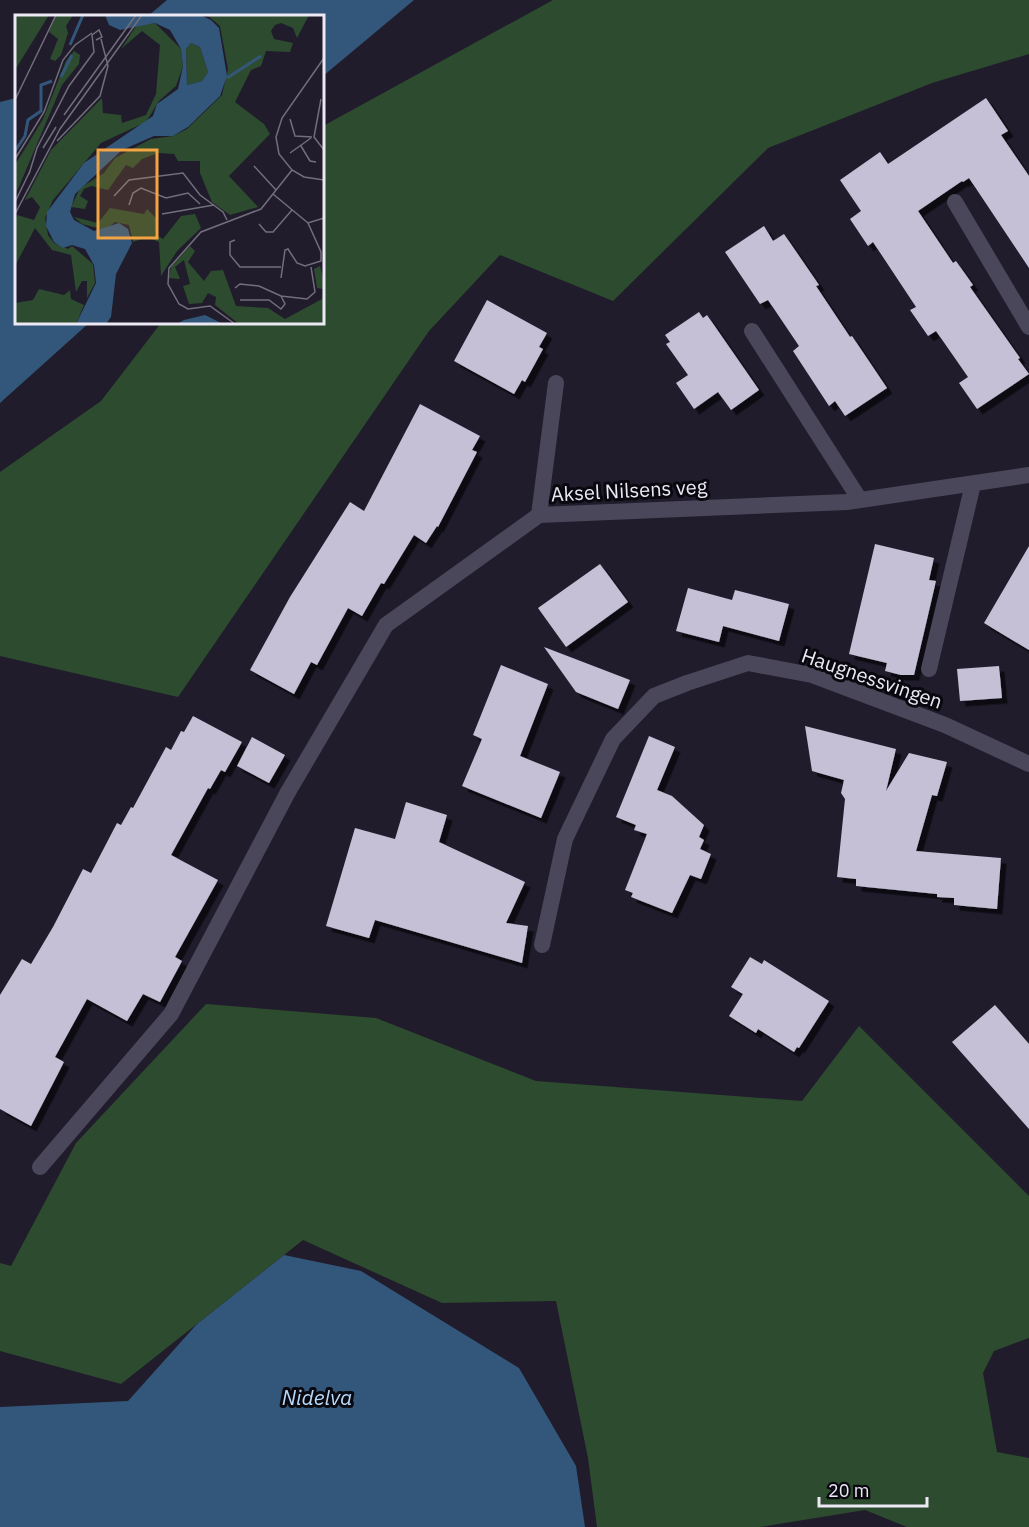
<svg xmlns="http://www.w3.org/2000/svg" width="1029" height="1527" font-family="'IBM Plex Sans',sans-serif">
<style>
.green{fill:#2d4b2e}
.water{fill:#33577a}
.building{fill:#c5c0d6;filter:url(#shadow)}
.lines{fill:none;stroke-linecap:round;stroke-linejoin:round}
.service{stroke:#4b475a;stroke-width:16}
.minor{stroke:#4b475a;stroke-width:16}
.labels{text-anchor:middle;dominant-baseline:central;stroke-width:6;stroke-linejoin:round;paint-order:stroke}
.street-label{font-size:20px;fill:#ece9f5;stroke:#09080f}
.water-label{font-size:21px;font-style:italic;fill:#b7d9fc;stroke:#09080f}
.inset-river{fill:none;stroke:#33577a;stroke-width:3}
.inset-road{fill:none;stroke:#726e7c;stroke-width:1.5}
.view{fill:#f3a443;fill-opacity:0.15;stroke:#f3a443;stroke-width:3}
.inset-edge{fill:none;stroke:#ece9f5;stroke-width:3}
</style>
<defs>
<filter id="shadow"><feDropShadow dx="5.5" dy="5.5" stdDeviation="0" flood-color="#0009"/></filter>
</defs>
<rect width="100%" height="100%" fill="#201c2c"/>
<path class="green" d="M 553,0 L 1029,0 L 1029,54 L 932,83 L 768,148 L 613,301 L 500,255 L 429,331 L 178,697 L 0,656 L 0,472 L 101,401 L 161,323 L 322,322 L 323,126 Z
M 206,1004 L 376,1018 L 536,1081 L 802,1101 L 859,1026 L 1029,1196 L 1029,1338 L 994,1351 L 983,1373 L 997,1452 L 1029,1458 L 1029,1527 L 907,1527 L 865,1510 L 760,1527 L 597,1527 L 588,1458 L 556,1301 L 442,1303 L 303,1240 L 121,1384 L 0,1351 L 0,1263 L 11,1266 L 76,1143 Z"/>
<path class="water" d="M 167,0 L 414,0 L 323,76 L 322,16 L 148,16 Z
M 16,98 L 16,322 L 89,323 L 0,403 L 0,102 Z
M 284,1255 L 361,1271 L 519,1368 L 576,1466 L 585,1527 L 0,1527 L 0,1407 L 128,1401 L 197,1324 Z"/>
<path class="building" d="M 986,98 L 1008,131 L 1001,135 L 1029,176 L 1029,268 L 969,178 L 963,182 L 962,181 L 918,211 L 953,263 L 956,261 L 973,285 L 970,287 L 1020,358 L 1018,359 L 1029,374 L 977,409 L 959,383 L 968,377 L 936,331 L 928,336 L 910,310 L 916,307 L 873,242 L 868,246 L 850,219 L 861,211 L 840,180 L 880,152 L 888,164 Z
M 764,226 L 773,241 L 784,234 L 819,285 L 816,286 L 850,337 L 852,336 L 887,388 L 845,416 L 835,401 L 829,406 L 793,351 L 799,346 L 768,300 L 760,304 L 725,252 Z
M 487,300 L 547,333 L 539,347 L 543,349 L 525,382 L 522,380 L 514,394 L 454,361 Z
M 699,312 L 703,318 L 707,315 L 759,390 L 731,410 L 718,392 L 694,409 L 676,383 L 688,375 L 666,344 L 670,342 L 665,335 Z
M 420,404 L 480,436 L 472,450 L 477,452 L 438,527 L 437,526 L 426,543 L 414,535 L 384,584 L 381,583 L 362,616 L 348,608 L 317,665 L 311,662 L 294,694 L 250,670 L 290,597 L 350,502 L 364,511 Z
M 875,544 L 934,558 L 929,580 L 936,581 L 914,675 L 901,675 L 885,671 L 887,663 L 849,654 Z
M 1029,546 L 1029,650 L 984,623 Z
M 600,564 L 628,602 L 566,647 L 538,608 Z
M 688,588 L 732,600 L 735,590 L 789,604 L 779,641 L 723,626 L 719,642 L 676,631 Z
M 544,647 L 630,680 L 618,709 L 576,692 Z
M 501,665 L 548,684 L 520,756 L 560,772 L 541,818 L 462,786 L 482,739 L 473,735 Z
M 999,666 L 1002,698 L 960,701 L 957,669 Z
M 193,716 L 242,742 L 225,772 L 221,770 L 210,789 L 208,788 L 171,855 L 218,880 L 175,957 L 182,961 L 160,1002 L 143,994 L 127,1021 L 87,999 L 55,1057 L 64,1062 L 31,1126 L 0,1109 L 0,995 L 22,959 L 31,964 L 53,927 L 83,869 L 91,873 L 117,823 L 121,825 L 131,807 L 133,808 L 166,747 L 171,750 L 181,731 L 184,732 Z
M 805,726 L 896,749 L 886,791 L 909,753 L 947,762 L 937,796 L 932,795 L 916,851 L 1001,858 L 997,909 L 954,905 L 954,898 L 937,897 L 937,894 L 856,886 L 856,879 L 837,877 L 845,799 L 841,793 L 844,780 L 812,771 Z
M 649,736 L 675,747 L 657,790 L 672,796 L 704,825 L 699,837 L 704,840 L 700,849 L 711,854 L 701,879 L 690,875 L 672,913 L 631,897 L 633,893 L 625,890 L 647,834 L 634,830 L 636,825 L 616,817 Z
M 252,737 L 285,755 L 269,783 L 237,766 Z
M 406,802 L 447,815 L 439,842 L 525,882 L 506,923 L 528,926 L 522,963 L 375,920 L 369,938 L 326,926 L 355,828 L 395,839 Z
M 750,957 L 762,964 L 764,960 L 829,1001 L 799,1048 L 797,1047 L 794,1052 L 758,1029 L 756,1033 L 729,1016 L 743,994 L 731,987 Z
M 995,1005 L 1029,1044 L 1029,1129 L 952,1042 Z"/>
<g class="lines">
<path class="service" d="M 955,202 L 1029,327
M 752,331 L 860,500
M 539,515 L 556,383
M 929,669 L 973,484
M 40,1167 L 171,1014 L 288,792"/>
<path class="minor" d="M 288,792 L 386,625 L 539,515 L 847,502 L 1029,475
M 542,945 L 565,839 L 613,739 L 654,696 L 687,683 L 748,663 L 812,675 L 945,725 L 1029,764"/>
</g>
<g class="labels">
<g class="street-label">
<text transform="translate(629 490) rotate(-3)">Aksel Nilsens veg</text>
<text transform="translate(872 678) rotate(19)">Haugnessvingen</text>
</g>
<g class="water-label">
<text x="317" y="1397">Nidelva</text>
</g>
</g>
<g transform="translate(15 15)">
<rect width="309" height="309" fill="#201c2c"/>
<path d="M 0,0 L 34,0 L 0,55 ZM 41,0 L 58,0 L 51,11 L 53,18 L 46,40 L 40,46 L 35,44 L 43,24 L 34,17 ZM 192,0 L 294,0 L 282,23 L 278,13 L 266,8 L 260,10 L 256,16 L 259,24 L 278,28 L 275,37 L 251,36 L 246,51 L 236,55 L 220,87 L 249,109 L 255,119 L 214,161 L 243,192 L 215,200 L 197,187 L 185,158 L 185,146 L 163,146 L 159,139 L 143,138 L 127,144 L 118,153 L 111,150 L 93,175 L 76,171 L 69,174 L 65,181 L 73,186 L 70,194 L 56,192 L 65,173 L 89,158 L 100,143 L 136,124 L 158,121 L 172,114 L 207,80 L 213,54 L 205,11 ZM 140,8 L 166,34 L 168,51 L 161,71 L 144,86 L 131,107 L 86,128 L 38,185 L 30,203 L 33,220 L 39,228 L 53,234 L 57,231 L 78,249 L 80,268 L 72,283 L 72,266 L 67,266 L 61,277 L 56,240 L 37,235 L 20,213 L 0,251 L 0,206 L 2,200 L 19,205 L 25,192 L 17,182 L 10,185 L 36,135 L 87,83 L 88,98 L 106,100 L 107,108 L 131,100 L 141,79 L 145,30 L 127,16 L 106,34 L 121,11 ZM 176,28 L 185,32 L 193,57 L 187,66 L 172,70 L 171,34 ZM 59,36 L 65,40 L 64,49 L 47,70 L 0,181 L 0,150 L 28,104 L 51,46 ZM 95,193 L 129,199 L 132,194 L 143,205 L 140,219 L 148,224 L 166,201 L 180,199 L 186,213 L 162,236 L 146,261 L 144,227 L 132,222 L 118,227 L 114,210 L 100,207 L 90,215 L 67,209 L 59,202 L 83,208 ZM 175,231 L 180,236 L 173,247 L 189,266 L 196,256 L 208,255 L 221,291 L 253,293 L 270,304 L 307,284 L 308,274 L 302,273 L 299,254 L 305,251 L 309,266 L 308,309 L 224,309 L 200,290 L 201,282 L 193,278 L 187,288 L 174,289 L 168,271 L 175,269 L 169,245 L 160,252 L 165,264 L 154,263 L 156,252 ZM 24,274 L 49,280 L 55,275 L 56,284 L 69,290 L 61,309 L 0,309 L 0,288 L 18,285 Z" fill="#2d4b2e"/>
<path d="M 90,0 L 185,0 L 196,5 L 204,13 L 212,61 L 205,81 L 173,112 L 158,121 L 139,121 L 107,135 L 60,179 L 55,197 L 59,205 L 79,216 L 104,208 L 113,214 L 117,228 L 101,259 L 96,302 L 91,309 L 61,309 L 81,268 L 79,250 L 70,234 L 57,230 L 48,233 L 39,227 L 31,211 L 32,197 L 69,148 L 138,101 L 142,89 L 163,74 L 168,51 L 166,34 L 155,15 L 140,8 L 105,15 L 94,10 ZM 176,28 L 185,32 L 193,57 L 187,66 L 172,70 L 171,34 ZM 190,300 L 208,309 L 162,309 L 169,305 Z" fill="#33577a" fill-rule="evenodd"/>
<path class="inset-river" d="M 55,30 L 68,0M 46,62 L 57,40M 212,63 L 246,41M 0,136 L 10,121 L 13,105 L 26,96 L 26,70 L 37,66"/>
<path class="inset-road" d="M 309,43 L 267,103 L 261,122 L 264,139 L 277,155 L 289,162 L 309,165M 306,84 L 299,122 L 309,135M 0,85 L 41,0M 49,100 L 121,0M 275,104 L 280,121 L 297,122M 42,126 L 85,81 L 93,51 L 86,24M 286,131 L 295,146 L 301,147M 28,133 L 41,112M 275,138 L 296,123M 0,144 L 29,97 L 48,45 L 60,30 L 77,18M 239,151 L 261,175M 14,159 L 22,133 L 54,71 L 79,37 L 77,20 L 84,15 L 87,22 L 81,25M 258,179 L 293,208 L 309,203M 99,181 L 114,165 L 168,158 L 185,180 L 208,197 L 212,205M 0,187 L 15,156M 114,190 L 118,178 L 126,173 L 151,183 L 173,178 L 185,189M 0,199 L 45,114 L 127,0M 147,199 L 199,190M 244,209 L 251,217 L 258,217 L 277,195M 220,225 L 215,227 L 215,240 L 225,252 L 266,252M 266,263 L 270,235 L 273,234 L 282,248 L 290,251 L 306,246 L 306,237 L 293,208M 220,273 L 225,269 L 244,271 L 266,281 L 292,284 L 300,277 L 296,252M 225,285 L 254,285 L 266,294 L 270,289 L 266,281M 220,309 L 195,291 L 173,294 L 164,289 L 153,269 L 154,253 L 186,217 L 246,194 L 277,155"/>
<path class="view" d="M 83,135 L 142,135 L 142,223 L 83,223 Z"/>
<rect width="309" height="309" class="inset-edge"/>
</g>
<path d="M819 1497v9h108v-9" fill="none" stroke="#ece9f5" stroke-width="3"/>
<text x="828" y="1497" font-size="18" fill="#ece9f5" stroke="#09080f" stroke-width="4.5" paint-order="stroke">20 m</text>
</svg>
